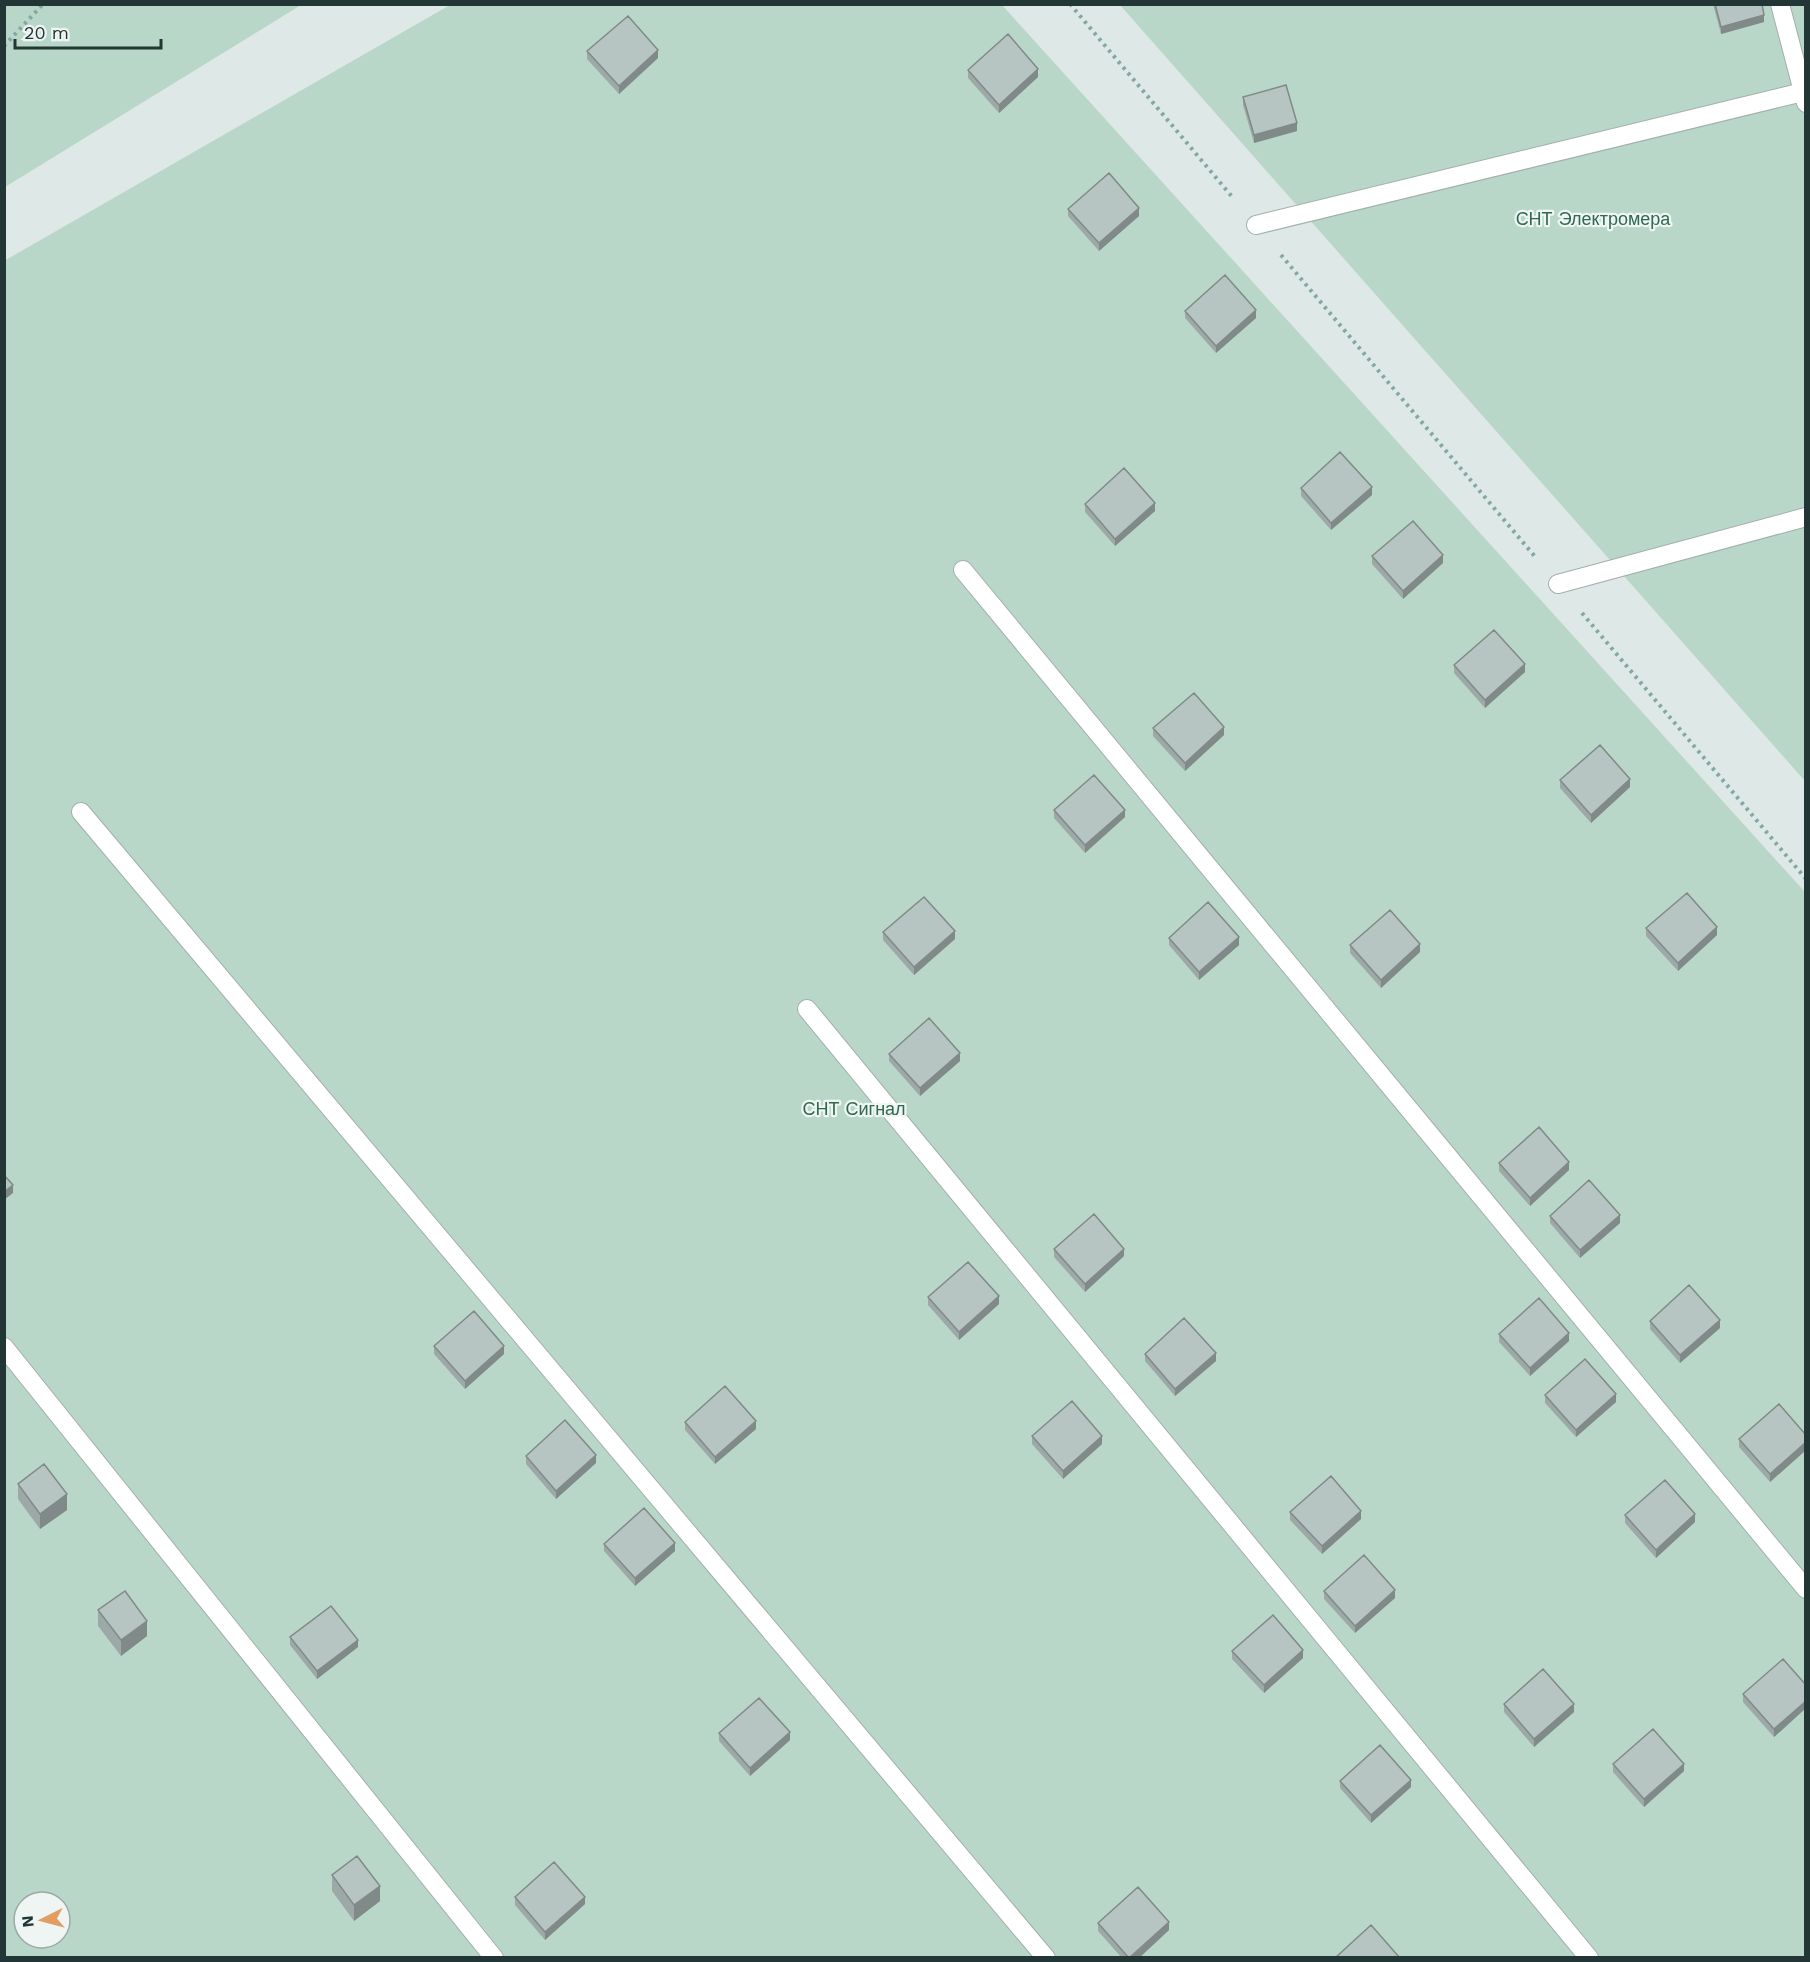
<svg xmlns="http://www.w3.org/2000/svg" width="1810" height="1962" font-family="'Work Sans',sans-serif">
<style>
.green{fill:#b9d7c8;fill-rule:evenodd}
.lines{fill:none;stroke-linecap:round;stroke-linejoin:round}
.service-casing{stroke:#a2afad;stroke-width:20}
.path{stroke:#82a8a4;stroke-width:4;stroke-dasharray:3 4.5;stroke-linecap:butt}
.service{stroke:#fff;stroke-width:18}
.wall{fill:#9da9a7}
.shaded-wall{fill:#808a88}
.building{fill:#b7c5c2;stroke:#808a88;stroke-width:1.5}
.labels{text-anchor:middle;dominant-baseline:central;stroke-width:4.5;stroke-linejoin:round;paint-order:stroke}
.park-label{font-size:18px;fill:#306852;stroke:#eef5f3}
</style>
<rect width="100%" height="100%" fill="#dee8e6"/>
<path class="green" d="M 5,4 L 301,4 L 301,5 L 5,187 Z
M 450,5 L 1002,5 L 1805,892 L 1805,1957 L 5,1957 L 4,261 ZM 24,1902 L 60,1902 L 60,1938 L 24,1938 Z
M 1120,5 L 1805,5 L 1805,781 Z"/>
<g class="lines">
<g class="service-casing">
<path id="service" d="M 1780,4 L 1806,103
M 1256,225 L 1803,92
M 963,570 L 1806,1589
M 1558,584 L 1806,517
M 81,812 L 1046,1958
M 807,1009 L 1589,1958
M 4,1347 L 494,1958"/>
</g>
<path class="path" d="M 1070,4 L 1234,199
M 4,46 L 43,4
M 1281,255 L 1537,559
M 1582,613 L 1806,879"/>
<use href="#service" class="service"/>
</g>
<path class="wall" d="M 1713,4 L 1762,4 L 1764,22 L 1721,34 Z
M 587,51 L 658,58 L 619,94 L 587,59 Z
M 968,70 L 1038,77 L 999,113 L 968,78 Z
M 1243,97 L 1297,131 L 1254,143 L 1243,105 Z
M 1068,209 L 1139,216 L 1099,251 L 1068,216 Z
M 1185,311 L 1256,318 L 1216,353 L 1185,318 Z
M 1301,488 L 1372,495 L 1331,530 L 1301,496 Z
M 1085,504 L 1155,511 L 1115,546 L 1085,512 Z
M 1372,556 L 1443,563 L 1403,599 L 1372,564 Z
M 1454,665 L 1525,672 L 1485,708 L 1454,673 Z
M 1153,728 L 1224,735 L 1185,771 L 1153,736 Z
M 1560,780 L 1630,787 L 1591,823 L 1560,788 Z
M 1054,810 L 1125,817 L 1085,853 L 1054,818 Z
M 1646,928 L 1717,935 L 1678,971 L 1646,936 Z
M 883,932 L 955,939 L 914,975 L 883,940 Z
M 1169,938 L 1239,945 L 1199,980 L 1169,945 Z
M 1350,945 L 1420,952 L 1381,988 L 1350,953 Z
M 889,1054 L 960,1061 L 920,1096 L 889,1061 Z
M 1499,1163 L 1569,1170 L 1530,1206 L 1499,1171 Z
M 1550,1216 L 1620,1223 L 1580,1258 L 1550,1223 Z
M 1054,1249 L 1124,1256 L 1085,1292 L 1054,1257 Z
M 928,1297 L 999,1304 L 959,1340 L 928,1305 Z
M 1650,1321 L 1720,1328 L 1680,1363 L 1650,1329 Z
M 1499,1334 L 1569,1341 L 1530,1376 L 1499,1342 Z
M 434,1346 L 504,1354 L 465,1389 L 434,1354 Z
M 1145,1354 L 1216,1361 L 1175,1396 L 1145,1361 Z
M 1545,1395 L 1616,1402 L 1576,1437 L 1545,1403 Z
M 685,1422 L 756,1429 L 715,1464 L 685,1430 Z
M 1806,1435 L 1806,1450 L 1770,1482 L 1739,1447 L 1739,1439 Z
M 1032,1436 L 1102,1444 L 1063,1479 L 1032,1444 Z
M 526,1456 L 596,1463 L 556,1499 L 526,1464 Z
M 18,1484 L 67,1510 L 40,1529 L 18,1499 Z
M 1290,1512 L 1361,1519 L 1322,1554 L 1290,1520 Z
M 1625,1515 L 1695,1522 L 1656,1558 L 1625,1523 Z
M 604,1544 L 675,1551 L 635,1586 L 604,1551 Z
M 1324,1591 L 1395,1598 L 1355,1633 L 1324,1599 Z
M 98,1610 L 147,1636 L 121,1656 L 98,1626 Z
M 290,1637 L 358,1647 L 317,1679 L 290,1645 Z
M 1232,1651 L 1303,1658 L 1264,1693 L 1232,1659 Z
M 1806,1685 L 1806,1708 L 1774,1737 L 1743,1702 L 1743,1694 Z
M 1504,1704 L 1574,1712 L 1534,1747 L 1504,1712 Z
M 719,1733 L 790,1740 L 750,1776 L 719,1741 Z
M 1613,1764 L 1684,1771 L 1644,1807 L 1613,1772 Z
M 1340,1781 L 1411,1787 L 1371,1823 L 1340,1788 Z
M 332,1875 L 380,1901 L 354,1921 L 332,1891 Z
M 515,1897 L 585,1904 L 545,1940 L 515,1905 Z
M 1098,1923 L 1169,1930 L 1139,1958 L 1122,1958 L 1098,1931 Z"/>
<path class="shaded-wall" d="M 1764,15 L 1764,22 L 1721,34 L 1721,27 Z
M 658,50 L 658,58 L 619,94 L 619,86 Z
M 1038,69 L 1038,77 L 999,113 L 999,105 Z
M 1297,123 L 1297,131 L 1254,143 L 1254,135 Z
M 1139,208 L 1139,216 L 1099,251 L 1099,243 Z
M 1256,310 L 1256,318 L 1216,353 L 1216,346 Z
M 1372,487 L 1372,495 L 1331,530 L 1331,523 Z
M 1155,503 L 1155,511 L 1115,546 L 1115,539 Z
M 1443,555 L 1443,563 L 1403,599 L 1403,591 Z
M 1525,664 L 1525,672 L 1485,708 L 1485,700 Z
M 1224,727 L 1224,735 L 1185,771 L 1185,763 Z
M 1630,779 L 1630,787 L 1591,823 L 1591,815 Z
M 1125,810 L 1125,817 L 1085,853 L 1085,845 Z
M 1717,927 L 1717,935 L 1678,971 L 1678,963 Z
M 955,931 L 955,939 L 914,975 L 914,967 Z
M 1239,937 L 1239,945 L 1199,980 L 1199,972 Z
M 1420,944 L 1420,952 L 1381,988 L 1381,980 Z
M 960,1053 L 960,1061 L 920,1096 L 920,1088 Z
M 1569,1162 L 1569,1170 L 1530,1206 L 1530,1198 Z
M 13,1185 L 13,1193 L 4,1200 L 4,1192 Z
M 1620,1215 L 1620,1223 L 1580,1258 L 1580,1250 Z
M 1124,1249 L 1124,1256 L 1085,1292 L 1085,1284 Z
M 999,1296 L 999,1304 L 959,1340 L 959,1332 Z
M 1720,1320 L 1720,1328 L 1680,1363 L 1680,1355 Z
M 1569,1333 L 1569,1341 L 1530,1376 L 1530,1368 Z
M 504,1346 L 504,1354 L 465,1389 L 465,1381 Z
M 1216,1353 L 1216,1361 L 1175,1396 L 1175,1389 Z
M 1616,1394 L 1616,1402 L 1576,1437 L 1576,1430 Z
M 756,1421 L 756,1429 L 715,1464 L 715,1457 Z
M 1102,1436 L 1102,1444 L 1063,1479 L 1063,1471 Z
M 1806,1442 L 1806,1450 L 1770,1482 L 1770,1474 Z
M 596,1455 L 596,1463 L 556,1499 L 556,1491 Z
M 67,1494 L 67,1510 L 40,1529 L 40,1514 Z
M 1361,1511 L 1361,1519 L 1322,1554 L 1322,1546 Z
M 1695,1514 L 1695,1522 L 1656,1558 L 1656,1550 Z
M 675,1543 L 675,1551 L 635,1586 L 635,1578 Z
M 1395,1590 L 1395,1598 L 1355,1633 L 1355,1626 Z
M 147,1621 L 147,1636 L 121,1656 L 121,1640 Z
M 358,1640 L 358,1647 L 317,1679 L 317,1671 Z
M 1303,1650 L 1303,1658 L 1264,1693 L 1264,1685 Z
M 1806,1701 L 1806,1708 L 1774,1737 L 1774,1729 Z
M 1574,1704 L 1574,1712 L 1534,1747 L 1534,1739 Z
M 790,1732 L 790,1740 L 750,1776 L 750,1768 Z
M 1684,1764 L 1684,1771 L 1644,1807 L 1644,1799 Z
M 1411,1780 L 1411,1787 L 1371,1823 L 1371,1815 Z
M 380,1886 L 380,1901 L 354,1921 L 354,1905 Z
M 585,1897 L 585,1904 L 545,1940 L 545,1932 Z
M 1169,1922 L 1169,1930 L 1139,1958 L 1130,1958 Z"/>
<path class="building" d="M 1715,4 L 1762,4 L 1764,15 L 1721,27 Z
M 628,16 L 658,50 L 619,86 L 587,51 Z
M 1008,34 L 1038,69 L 999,105 L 968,70 Z
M 1286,85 L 1297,123 L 1254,135 L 1243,97 Z
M 1109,173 L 1139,208 L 1099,243 L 1068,209 Z
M 1225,275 L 1256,310 L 1216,346 L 1185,311 Z
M 1340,452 L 1372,487 L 1331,523 L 1301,488 Z
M 1124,468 L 1155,503 L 1115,539 L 1085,504 Z
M 1413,521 L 1443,555 L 1403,591 L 1372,556 Z
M 1494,630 L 1525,664 L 1485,700 L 1454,665 Z
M 1194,693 L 1224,727 L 1185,763 L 1153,728 Z
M 1600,745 L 1630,779 L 1591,815 L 1560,780 Z
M 1094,775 L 1125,810 L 1085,845 L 1054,810 Z
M 1687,893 L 1717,927 L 1678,963 L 1646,928 Z
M 924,897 L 955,931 L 914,967 L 883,932 Z
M 1208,902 L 1239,937 L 1199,972 L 1169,938 Z
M 1390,910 L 1420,944 L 1381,980 L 1350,945 Z
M 929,1018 L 960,1053 L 920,1088 L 889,1054 Z
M 1539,1127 L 1569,1162 L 1530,1198 L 1499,1163 Z
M 4,1175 L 13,1185 L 4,1192 Z
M 1589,1180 L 1620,1215 L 1580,1250 L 1550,1216 Z
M 1094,1214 L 1124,1249 L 1085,1284 L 1054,1249 Z
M 968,1262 L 999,1296 L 959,1332 L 928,1297 Z
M 1689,1285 L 1720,1320 L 1680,1355 L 1650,1321 Z
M 1539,1298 L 1569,1333 L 1530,1368 L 1499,1334 Z
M 474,1311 L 504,1346 L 465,1381 L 434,1346 Z
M 1184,1318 L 1216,1353 L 1175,1389 L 1145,1354 Z
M 1585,1359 L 1616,1394 L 1576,1430 L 1545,1395 Z
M 725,1386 L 756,1421 L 715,1457 L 685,1422 Z
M 1072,1401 L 1102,1436 L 1063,1471 L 1032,1436 Z
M 1779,1404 L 1806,1435 L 1806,1442 L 1770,1474 L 1739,1439 Z
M 565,1420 L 596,1455 L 556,1491 L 526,1456 Z
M 44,1464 L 67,1494 L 40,1514 L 18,1484 Z
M 1331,1476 L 1361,1511 L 1322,1546 L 1290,1512 Z
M 1665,1480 L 1695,1514 L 1656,1550 L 1625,1515 Z
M 644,1508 L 675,1543 L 635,1578 L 604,1544 Z
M 1364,1555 L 1395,1590 L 1355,1626 L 1324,1591 Z
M 125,1591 L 147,1621 L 121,1640 L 98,1610 Z
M 331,1606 L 358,1640 L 317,1671 L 290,1637 Z
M 1273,1615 L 1303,1650 L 1264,1685 L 1232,1651 Z
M 1783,1659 L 1806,1685 L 1806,1701 L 1774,1729 L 1743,1694 Z
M 1543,1669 L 1574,1704 L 1534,1739 L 1504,1704 Z
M 759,1698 L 790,1732 L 750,1768 L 719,1733 Z
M 1653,1729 L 1684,1764 L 1644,1799 L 1613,1764 Z
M 1380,1745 L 1411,1780 L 1371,1815 L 1340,1781 Z
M 357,1856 L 380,1886 L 354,1905 L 332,1875 Z
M 554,1862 L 585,1897 L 545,1932 L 515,1897 Z
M 1138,1887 L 1169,1922 L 1129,1958 L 1098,1923 Z
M 1371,1925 L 1400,1958 L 1335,1958 Z"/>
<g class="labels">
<g class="park-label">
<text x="1593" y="218">СНТ Электромера</text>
<text x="854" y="1108">СНТ Сигнал</text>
</g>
</g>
<rect width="1810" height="1962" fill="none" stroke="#223635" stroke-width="12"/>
<g transform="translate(42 1920) rotate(264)"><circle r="28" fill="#eef5f3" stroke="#9ca9a7" stroke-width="1.5"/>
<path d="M0-4.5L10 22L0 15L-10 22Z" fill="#e29d62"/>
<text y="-9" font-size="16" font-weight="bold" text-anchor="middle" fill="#223635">N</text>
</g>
<path d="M15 39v9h146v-9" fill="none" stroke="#223635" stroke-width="3"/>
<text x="24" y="39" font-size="18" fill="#223635" stroke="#eef5f3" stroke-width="4.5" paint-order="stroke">20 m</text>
</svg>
